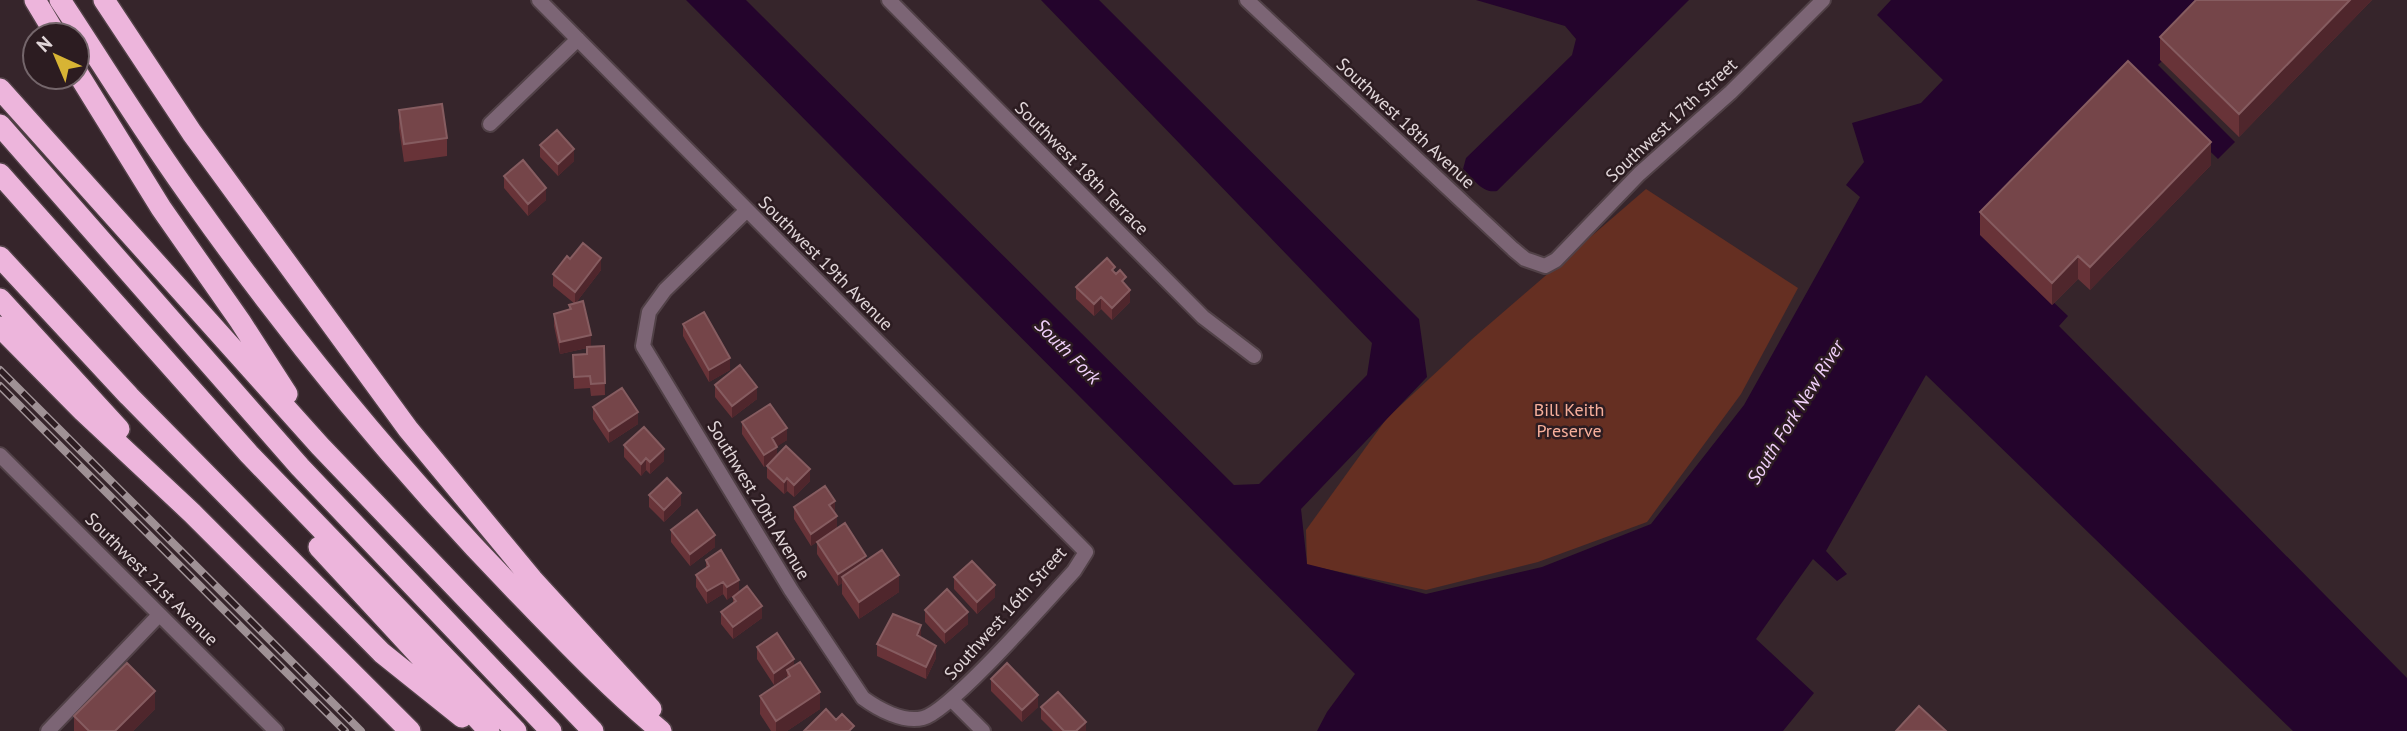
<svg xmlns="http://www.w3.org/2000/svg" width="2407" height="731" font-family="'PT Sans',sans-serif">
<style>
.green{fill:#652f22}
.water{fill:#24042c}
.lines{fill:none;stroke-linecap:round;stroke-linejoin:round}
.street-casing{stroke:#514147;stroke-width:18}
.highway-casing{stroke:#514147;stroke-width:24}
.street{stroke:#7c6575;stroke-width:14}
.highway{stroke:#edb5dc;stroke-width:21}
.rail-casing{stroke:#9f9195;stroke-width:8}
.rail{stroke:#2c1c21;stroke-width:5;stroke-dasharray:16;stroke-linecap:butt}
.wall{fill:#683338}
.shaded-wall{fill:#4f262c}
.building{fill:#754549;stroke:#865c60;stroke-width:2}
.labels{text-anchor:middle;dominant-baseline:central;stroke-width:5;stroke-linejoin:round;paint-order:stroke}
.street-label{font-size:18px;fill:#e1d6d9;stroke:#2c1c21}
.park-label{font-size:18px;fill:#f7af9b;stroke:#2c1c21}
.water-label{font-size:19px;font-style:italic;fill:#f2d1fc;stroke:#2c1c21}
</style>
<rect width="100%" height="100%" fill="#36252b"/>
<path class="green" d="M 1646,189 L 1798,288 L 1741,394 L 1647,522 L 1538,562 L 1426,590 L 1307,565 L 1306,530 L 1387,418 L 1471,340 Z"/>
<path class="water" d="M 686,0 L 746,0 L 1234,485 L 1259,484 L 1367,375 L 1372,343 L 1041,0 L 1099,0 L 1419,319 L 1427,377 L 1301,509 L 1307,564 L 1426,594 L 1542,567 L 1651,524 L 1744,405 L 1860,197 L 1846,185 L 1864,162 L 1852,123 L 1921,103 L 1943,80 L 1877,15 L 1891,0 L 2223,0 L 2158,65 L 2235,142 L 2218,159 L 2141,84 L 1989,241 L 2068,316 L 2059,326 L 2407,678 L 2407,731 L 2293,731 L 1926,375 L 1826,551 L 1847,574 L 1837,581 L 1813,559 L 1756,639 L 1814,693 L 1783,731 L 1317,731 L 1327,712 L 1355,674 Z
M 1476,0 L 1689,0 L 1497,191 C 1482,194 1473,178 1463,169 L 1466,158 L 1572,55 L 1576,39 L 1565,26 Z"/>
<g class="lines">
<g class="street-casing">
<path id="street" d="M 539,0 L 1086,552 L 1074,571 C 1049,598 951,711 923,718 C 903,723 878,709 863,698 L 791,590 L 643,346 L 649,312 L 665,290 L 746,211
M 889,0 L 1203,317 L 1254,356
M 1247,0 L 1513,249 L 1525,259 L 1545,266 L 1556,260 L 1639,174 L 1731,92 L 1823,0
M 490,124 L 578,39
M 0,455 L 276,731
M 952,700 L 983,731
M 48,731 L 159,615"/>
</g>
<g class="highway-casing">
<path id="highway" d="M 35,0 L 56,35
M 60,0 C 105,68 147,137 195,203 C 292,340 399,470 516,591 C 563,639 609,688 661,731
M 104,0 L 192,133 L 408,429 L 532,579 L 651,709
M 77,72 L 161,208 L 240,321 L 287,394
M 0,89 L 320,446 L 593,731
M 0,125 L 300,467 L 551,731
M 0,174 L 249,454 L 516,731
M 0,257 L 129,396 L 382,653 L 462,717
M 0,299 L 119,429
M 0,327 L 83,411 L 192,513 L 410,731
M 319,547 L 489,731"/>
</g>
<use href="#street" class="street"/>
<use href="#highway" class="highway"/>
<g class="rail-casing">
<path id="rail" d="M 0,370 L 361,731
M 0,386 L 345,731"/>
</g>
<use href="#rail" class="rail"/>
</g>
<path class="wall" d="M 2196,0 L 2372,0 L 2239,137 L 2160,60 L 2160,37 Z
M 399,110 L 447,138 L 447,156 L 404,162 L 399,128 Z
M 540,145 L 574,161 L 558,176 L 540,157 Z
M 2211,165 L 2090,290 L 2078,279 L 2052,305 L 1980,235 L 1980,212 Z
M 504,176 L 546,200 L 528,216 L 504,188 Z
M 570,259 L 601,270 L 575,304 L 553,286 L 553,274 Z
M 1115,274 L 1126,286 L 1130,302 L 1112,320 L 1101,309 L 1094,316 L 1076,299 L 1076,287 Z
M 569,305 L 591,347 L 604,346 L 605,395 L 591,396 L 590,388 L 574,389 L 573,355 L 587,354 L 587,348 L 560,354 L 554,326 L 554,314 L 569,310 Z
M 683,324 L 730,370 L 709,382 L 683,336 Z
M 715,385 L 757,399 L 732,418 L 715,397 Z
M 593,407 L 638,424 L 609,443 L 593,419 Z
M 742,422 L 787,440 L 777,446 L 777,455 L 810,481 L 794,497 L 787,491 L 784,494 L 767,478 L 767,466 L 768,464 L 764,467 L 742,434 Z
M 624,445 L 664,461 L 650,474 L 646,470 L 641,476 L 624,457 Z
M 649,495 L 681,505 L 664,522 L 649,507 Z
M 794,507 L 835,513 L 837,528 L 811,546 L 794,519 Z
M 671,530 L 715,547 L 690,566 L 671,542 Z
M 817,542 L 866,561 L 899,592 L 859,619 L 842,594 L 842,583 L 838,586 L 817,554 Z
M 706,560 L 739,580 L 727,600 L 723,594 L 707,604 L 696,587 L 696,575 L 706,569 Z
M 954,577 L 995,597 L 977,614 L 954,589 Z
M 733,597 L 762,618 L 733,639 L 721,624 L 721,612 L 733,604 Z
M 925,610 L 968,624 L 945,644 L 925,622 Z
M 921,637 L 936,658 L 926,679 L 877,656 L 877,644 Z
M 757,647 L 794,665 L 820,709 L 787,731 L 771,731 L 760,714 L 760,696 L 787,678 L 787,676 L 774,685 L 757,659 Z
M 991,679 L 1038,707 L 1022,722 L 991,691 Z
M 1041,707 L 1086,731 L 1053,731 L 1041,719 Z
M 155,709 L 133,731 L 74,731 L 74,716 Z"/>
<path class="shaded-wall" d="M 2350,0 L 2372,0 L 2239,137 L 2239,114 Z
M 2211,142 L 2211,165 L 2090,290 L 2090,267 Z
M 574,149 L 574,161 L 558,176 L 558,164 Z
M 546,188 L 546,200 L 528,216 L 528,204 Z
M 2078,256 L 2078,279 L 2052,305 L 2052,283 Z
M 601,258 L 601,270 L 575,304 L 575,292 Z
M 1130,290 L 1130,302 L 1112,320 L 1112,308 Z
M 1101,297 L 1101,309 L 1094,316 L 1094,304 Z
M 591,335 L 591,347 L 560,354 L 560,342 Z
M 730,358 L 730,370 L 709,382 L 709,370 Z
M 757,387 L 757,399 L 732,418 L 732,406 Z
M 638,412 L 638,424 L 609,443 L 609,431 Z
M 787,428 L 787,440 L 772,450 L 772,438 Z
M 777,447 L 777,459 L 764,467 L 764,455 Z
M 664,449 L 664,461 L 650,474 L 650,462 Z
M 646,458 L 646,470 L 641,476 L 641,464 Z
M 810,469 L 810,481 L 794,497 L 794,485 Z
M 787,478 L 787,491 L 784,494 L 784,482 Z
M 681,493 L 681,505 L 664,522 L 664,510 Z
M 835,501 L 835,513 L 829,505 Z
M 837,516 L 837,528 L 811,546 L 811,534 Z
M 715,535 L 715,547 L 690,566 L 690,554 Z
M 866,556 L 866,568 L 842,577 L 842,583 L 838,586 L 838,574 Z
M 899,575 L 899,592 L 859,619 L 859,602 Z
M 739,580 L 739,592 L 727,600 L 727,587 Z
M 723,582 L 723,594 L 707,604 L 707,591 Z
M 995,585 L 995,597 L 977,614 L 977,602 Z
M 762,606 L 762,618 L 733,639 L 733,627 Z
M 968,612 L 968,624 L 945,644 L 945,632 Z
M 921,625 L 921,637 L 917,635 Z
M 936,646 L 936,658 L 926,679 L 926,667 Z
M 794,659 L 794,671 L 787,670 L 787,676 L 774,685 L 774,673 Z
M 155,691 L 155,709 L 133,731 L 115,731 Z
M 820,692 L 820,709 L 787,731 L 776,731 L 776,721 Z
M 1038,695 L 1038,707 L 1022,722 L 1022,710 Z
M 1086,722 L 1086,731 L 1076,731 Z"/>
<path class="building" d="M 2196,0 L 2350,0 L 2239,114 L 2160,37 Z
M 2128,61 L 2211,142 L 2090,267 L 2078,256 L 2052,283 L 1980,212 Z
M 442,104 L 447,138 L 404,144 L 399,110 Z
M 557,130 L 574,149 L 558,164 L 540,145 Z
M 523,160 L 546,188 L 528,204 L 504,176 Z
M 583,243 L 601,258 L 575,292 L 553,274 L 567,256 L 570,259 Z
M 1107,258 L 1115,267 L 1112,270 L 1116,274 L 1120,270 L 1126,277 L 1122,281 L 1130,290 L 1112,308 L 1101,297 L 1094,304 L 1076,287 Z
M 583,301 L 591,335 L 560,342 L 554,314 L 571,309 L 569,305 Z
M 704,312 L 730,358 L 709,370 L 683,324 Z
M 604,346 L 605,383 L 591,384 L 590,376 L 574,377 L 573,355 L 587,354 L 587,347 Z
M 740,365 L 757,387 L 732,406 L 715,385 Z
M 622,388 L 638,412 L 609,431 L 593,407 Z
M 770,404 L 787,428 L 772,438 L 777,447 L 764,455 L 742,422 Z
M 644,427 L 664,449 L 650,462 L 646,458 L 641,464 L 624,445 Z
M 786,446 L 810,469 L 794,485 L 787,478 L 784,482 L 767,466 Z
M 667,478 L 681,493 L 664,510 L 649,495 Z
M 825,486 L 835,501 L 829,505 L 837,516 L 811,534 L 794,507 Z
M 697,510 L 715,535 L 690,554 L 671,530 Z
M 845,523 L 866,556 L 838,574 L 817,542 Z
M 721,550 L 739,580 L 727,587 L 723,582 L 707,591 L 696,575 L 709,566 L 706,560 Z
M 882,550 L 899,575 L 859,602 L 842,577 Z
M 972,561 L 995,585 L 977,602 L 954,577 Z
M 747,586 L 762,606 L 733,627 L 721,612 L 736,601 L 733,597 Z
M 947,589 L 968,612 L 945,632 L 925,610 Z
M 893,614 L 921,625 L 917,635 L 936,646 L 926,667 L 877,644 Z
M 777,633 L 794,659 L 774,673 L 757,647 Z
M 800,662 L 820,692 L 776,721 L 760,696 L 790,676 L 787,670 Z
M 127,663 L 155,691 L 115,731 L 89,731 L 74,716 Z
M 1007,663 L 1038,695 L 1022,710 L 991,679 Z
M 1058,692 L 1086,722 L 1076,731 L 1064,731 L 1041,707 Z
M 1919,706 L 1946,731 L 1896,731 Z
M 826,709 L 836,720 L 842,714 L 854,726 L 849,731 L 804,731 Z"/>
<g class="labels">
<g class="street-label">
<text transform="translate(1671 120) rotate(-43)">Southwest 17th Street</text>
<text transform="translate(1406 123) rotate(43)">Southwest 18th Avenue</text>
<text transform="translate(1082 168) rotate(45)">Southwest 18th Terrace</text>
<text transform="translate(826 263) rotate(45)">Southwest 19th Avenue</text>
<text transform="translate(759 500) rotate(59)">Southwest 20th Avenue</text>
<text transform="translate(152 579) rotate(45)">Southwest 21st Avenue</text>
<text transform="translate(1005 613) rotate(-48)">Southwest 16th Street</text>
</g>
<g class="park-label">
<text x="1569" y="409">Bill Keith<tspan x="1569" dy="21">Preserve</tspan></text>
</g>
<g class="water-label">
<text transform="translate(1068 351) rotate(45)">South Fork</text>
<text transform="translate(1795 412) rotate(-58)">South Fork New River</text>
</g>
</g>
<g transform="translate(56 56) rotate(316)"><circle r="33" fill="#2c1c21" stroke="#74666b" stroke-width="2"/>
<path d="M0-5L12 26L0 18L-12 26Z" fill="#d7b434"/>
<text y="-10" font-size="19" font-weight="bold" text-anchor="middle" fill="#e1d6d9">N</text>
</g>
</svg>
